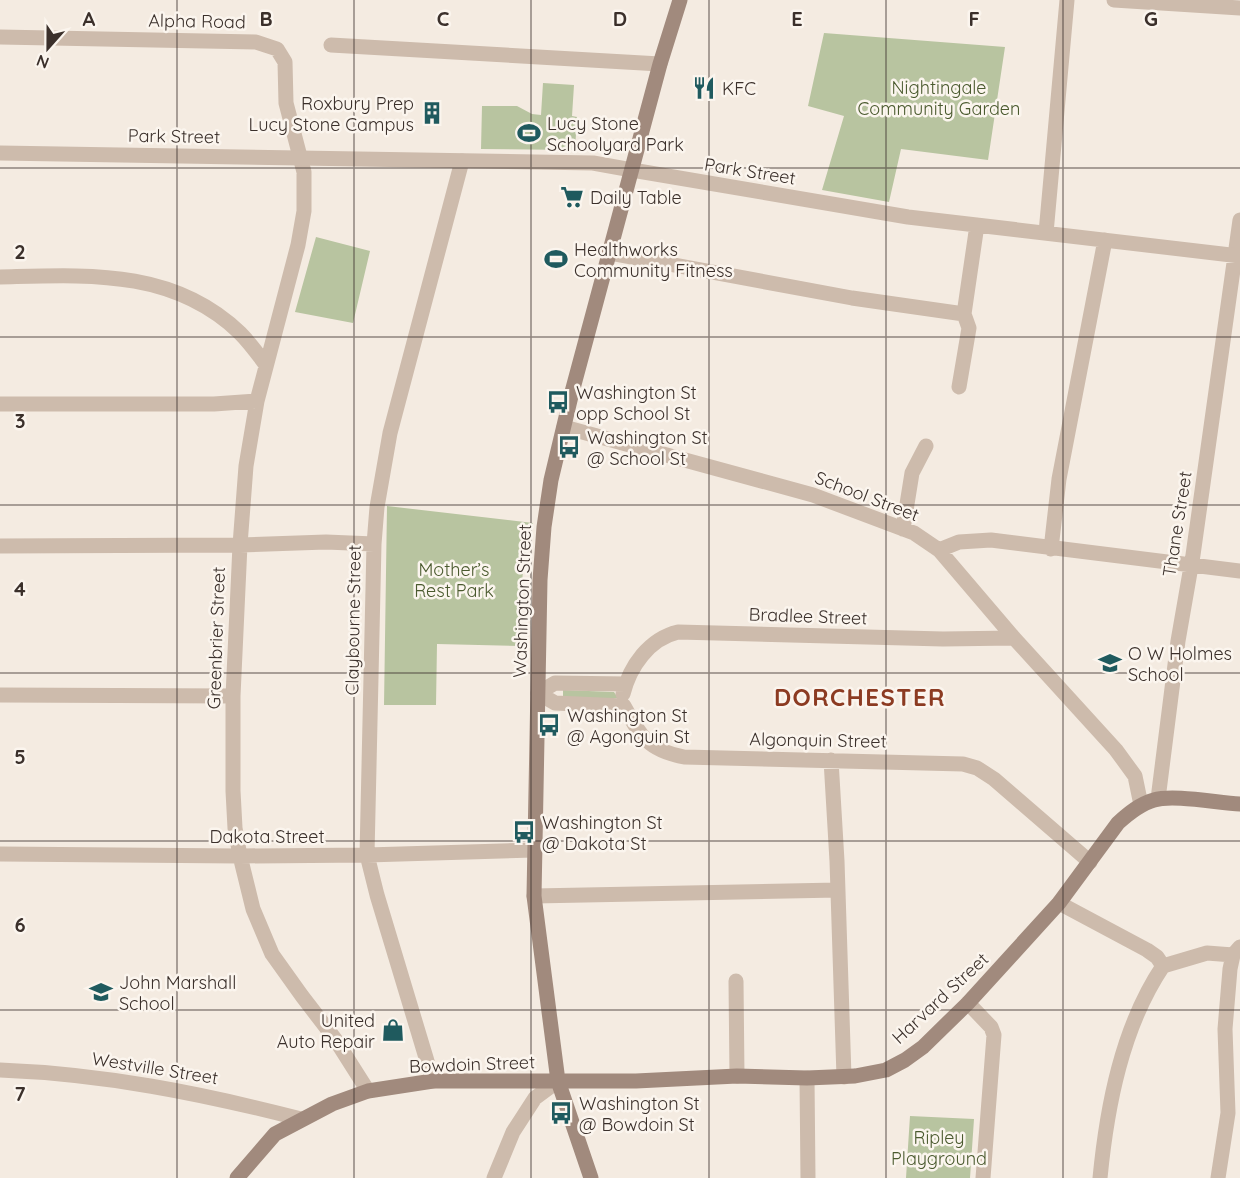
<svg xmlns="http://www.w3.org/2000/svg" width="1240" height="1178" font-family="Quicksand,sans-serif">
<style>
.green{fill:#b8c4a0}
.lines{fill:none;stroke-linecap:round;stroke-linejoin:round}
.minor{stroke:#cdbbac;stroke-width:15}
.tertiary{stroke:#cdbbac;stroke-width:15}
.secondary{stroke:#a18a7d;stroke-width:15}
.grid{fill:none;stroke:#3b302b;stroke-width:1.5;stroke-opacity:0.55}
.labels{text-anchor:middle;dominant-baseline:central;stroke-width:5;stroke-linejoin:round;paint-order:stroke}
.street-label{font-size:18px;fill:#3b302b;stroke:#fbf5ee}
.park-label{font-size:18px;fill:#4a5a2e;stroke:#fbf5ee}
.poi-label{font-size:18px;fill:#3b302b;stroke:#fbf5ee;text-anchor:start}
.district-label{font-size:24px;font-weight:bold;letter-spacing:1.5px;fill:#8c3b22;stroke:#fbf5ee}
.grid-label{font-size:20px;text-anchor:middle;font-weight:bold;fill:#3b302b;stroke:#fbf5ee;stroke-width:5;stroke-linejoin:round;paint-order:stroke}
</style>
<rect width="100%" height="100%" fill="#f4ebe1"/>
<path class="green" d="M 824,33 L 1005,47 L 988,160 L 901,149 L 889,202 L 822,190 L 844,116 L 808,106 Z
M 543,83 L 574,85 L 572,116 L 577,117 L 575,150 L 481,149 L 482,106 L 517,106 L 532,114 L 541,115 Z
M 316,237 L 370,251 L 353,323 L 295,312 Z
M 387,506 L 533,523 C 520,563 521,604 520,646 L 437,644 L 436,705 L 384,705 Z
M 563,690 L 614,692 L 618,698 L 563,701 Z
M 910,1116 L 974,1119 L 970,1178 L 906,1178 Z"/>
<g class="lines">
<path class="minor" d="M 1114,0 L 1240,8
M 0,37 L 256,42 L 277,49 L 285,62 L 286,103 L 304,172 L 304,211 L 298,245 L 257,401 L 246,466 L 240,545 L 233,696 L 233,791 L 235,828 L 240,856 L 253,909 L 272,954 L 302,996 L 335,1039 L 368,1091
M 331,45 L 660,64
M 632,170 L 908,217 L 1240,256
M 1046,233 L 1067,0
M 609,253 L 852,298 L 964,314
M 0,277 C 85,275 173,268 240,333 C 249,342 258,354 266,365
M 959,387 L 969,328 L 964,314 L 977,225
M 0,404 L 214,404 L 257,401
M 564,427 L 813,495 L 914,533 L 939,550 L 1014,638 L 1116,750 L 1135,776 L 1141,805
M 903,529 L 912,473 L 926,446
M 0,546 L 240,545 L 326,542 L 374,544
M 1051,549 L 1059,479 L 1105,240
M 939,550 L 959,542 L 991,540 L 1240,571
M 626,684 L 555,683 L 538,693 L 555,703 L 624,706 C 641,737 648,750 684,757 L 963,764 L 977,768 L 994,779 L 1090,862
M 623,694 C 630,666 649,639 678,632 L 943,639 L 1014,638
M 0,695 L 233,696
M 831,760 L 837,861 L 844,1077
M 1158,799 L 1178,641 L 1193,555 L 1240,220
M 0,854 L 240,856 L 367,855 L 533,850
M 534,896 L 838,890
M 1059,903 L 1147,950 L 1157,957 L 1163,966
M 1163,966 L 1207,953 L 1233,955
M 736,981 L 737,1076
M 968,1003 L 991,1027 L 994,1035 L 983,1178
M 807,1078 L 808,1178
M 433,1081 L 377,895 L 367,855 L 374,544 L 377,507 L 390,433 L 462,161
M 494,1178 L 513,1132 L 535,1098 L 558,1081
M 1100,1178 C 1107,1106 1122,1027 1163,966
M 1218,1178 L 1228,1113 L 1225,1029 L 1230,969 L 1233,955 L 1240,947"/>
<path class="tertiary" d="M 0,153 L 593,163 L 632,170
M 0,1070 C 104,1074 200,1093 301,1119"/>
<path class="secondary" d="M 237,1178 L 275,1134 L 332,1104 L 368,1091 L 433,1081 L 636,1081 L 737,1076 L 807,1078 L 855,1076 L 886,1070 L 905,1060 L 923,1047 L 968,1003 L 1059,903 L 1118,823 C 1129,813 1140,804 1154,800 C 1173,794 1218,803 1240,804
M 591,1178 L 558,1081 L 534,896 L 540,580 L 544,527 L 551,480 L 572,392 L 660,64 L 680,0"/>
</g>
<path class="grid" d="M 177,0 L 177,1178M 354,0 L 354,1178M 531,0 L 531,1178M 709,0 L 709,1178M 886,0 L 886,1178M 1063,0 L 1063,1178M 0,168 L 1240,168M 0,337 L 1240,337M 0,505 L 1240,505M 0,673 L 1240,673M 0,841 L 1240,841M 0,1010 L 1240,1010"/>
<defs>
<g id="restaurant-bare" transform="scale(1.8)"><path d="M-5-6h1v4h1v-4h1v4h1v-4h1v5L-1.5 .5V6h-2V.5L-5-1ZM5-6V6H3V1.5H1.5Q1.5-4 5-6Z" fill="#1f5a5e" stroke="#fbf5ee" stroke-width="2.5" paint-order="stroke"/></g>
<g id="building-bare" transform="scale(1.8)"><path d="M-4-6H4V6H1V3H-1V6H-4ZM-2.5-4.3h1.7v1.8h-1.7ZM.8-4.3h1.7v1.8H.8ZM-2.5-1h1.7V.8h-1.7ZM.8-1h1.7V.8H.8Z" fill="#1f5a5e" stroke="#fbf5ee" stroke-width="2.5" paint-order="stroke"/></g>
<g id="stadium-bare" transform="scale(1.8)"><path d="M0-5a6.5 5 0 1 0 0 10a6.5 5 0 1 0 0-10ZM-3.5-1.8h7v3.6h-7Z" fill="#1f5a5e" stroke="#fbf5ee" stroke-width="2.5" paint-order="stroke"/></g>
<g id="supermarket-bare" transform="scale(1.8)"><path d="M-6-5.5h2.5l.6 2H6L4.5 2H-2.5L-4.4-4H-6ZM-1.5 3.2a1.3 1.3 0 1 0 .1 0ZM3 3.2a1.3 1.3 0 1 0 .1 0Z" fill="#1f5a5e" stroke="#fbf5ee" stroke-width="2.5" paint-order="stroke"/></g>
<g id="bus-bare" transform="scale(1.8)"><path d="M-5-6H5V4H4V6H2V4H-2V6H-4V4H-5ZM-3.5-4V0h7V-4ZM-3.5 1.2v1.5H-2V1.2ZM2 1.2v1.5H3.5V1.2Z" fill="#1f5a5e" stroke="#fbf5ee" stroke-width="2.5" paint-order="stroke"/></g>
<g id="school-bare" transform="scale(1.8)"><path d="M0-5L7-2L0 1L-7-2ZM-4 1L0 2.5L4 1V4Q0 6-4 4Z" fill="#1f5a5e" stroke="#fbf5ee" stroke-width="2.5" paint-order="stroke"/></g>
<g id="shop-bare" transform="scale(1.8)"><path d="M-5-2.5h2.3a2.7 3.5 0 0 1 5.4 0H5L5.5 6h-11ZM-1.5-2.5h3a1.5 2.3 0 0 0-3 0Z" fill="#1f5a5e" stroke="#fbf5ee" stroke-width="2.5" paint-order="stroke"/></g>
</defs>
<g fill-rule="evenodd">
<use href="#restaurant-bare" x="704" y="88"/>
<use href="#building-bare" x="432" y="113"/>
<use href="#stadium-bare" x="529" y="133"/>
<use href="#supermarket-bare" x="572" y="197"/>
<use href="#stadium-bare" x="556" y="259"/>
<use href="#bus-bare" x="558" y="402"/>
<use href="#bus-bare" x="569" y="447"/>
<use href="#school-bare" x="1110" y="663"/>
<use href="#bus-bare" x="549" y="725"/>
<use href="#bus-bare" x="524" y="832"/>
<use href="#school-bare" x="101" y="992"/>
<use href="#shop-bare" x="393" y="1030"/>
<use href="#bus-bare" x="561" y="1113"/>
</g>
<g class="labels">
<g class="street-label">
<text transform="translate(197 21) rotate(1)">Alpha Road</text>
<text transform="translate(174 136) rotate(1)">Park Street</text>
<text transform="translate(750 171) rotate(9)">Park Street</text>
<text transform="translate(867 496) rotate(21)">School Street</text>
<text transform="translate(1177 524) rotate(-81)">Thane Street</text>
<text transform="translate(522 601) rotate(-88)">Washington Street</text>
<text transform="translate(808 616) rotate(2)">Bradlee Street</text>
<text transform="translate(353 620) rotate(-89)">Claybourne Street</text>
<text transform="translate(216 638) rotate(-88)">Greenbrier Street</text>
<text transform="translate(818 740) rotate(1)">Algonquin Street</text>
<text x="267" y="836">Dakota Street</text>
<text transform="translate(940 998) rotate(-43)">Harvard Street</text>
<text transform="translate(472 1064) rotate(-2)">Bowdoin Street</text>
<text transform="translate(155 1068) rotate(9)">Westville Street</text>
</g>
<g class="park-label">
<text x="939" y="87">Nightingale<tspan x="939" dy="21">Community Garden</tspan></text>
<text x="454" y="569">Mother’s<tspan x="454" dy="21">Rest Park</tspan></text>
<text x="939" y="1137">Ripley<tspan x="939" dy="21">Playground</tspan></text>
</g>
<g class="poi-label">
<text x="722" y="88">KFC</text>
<text x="414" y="103" text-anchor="end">Roxbury Prep<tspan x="414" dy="21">Lucy Stone Campus</tspan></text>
<text x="547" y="123">Lucy Stone<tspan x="547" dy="21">Schoolyard Park</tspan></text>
<text x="590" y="197">Daily Table</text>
<text x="574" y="249">Healthworks<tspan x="574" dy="21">Community Fitness</tspan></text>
<text x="576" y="392">Washington St<tspan x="576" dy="21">opp School St</tspan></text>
<text x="587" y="437">Washington St<tspan x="587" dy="21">@ School St</tspan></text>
<text x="1128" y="653">O W Holmes<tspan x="1128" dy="21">School</tspan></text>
<text x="567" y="715">Washington St<tspan x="567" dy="21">@ Agonguin St</tspan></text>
<text x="542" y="822">Washington St<tspan x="542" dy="21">@ Dakota St</tspan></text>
<text x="119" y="982">John Marshall<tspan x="119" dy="21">School</tspan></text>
<text x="375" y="1020" text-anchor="end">United<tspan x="375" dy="21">Auto Repair</tspan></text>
<text x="579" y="1103">Washington St<tspan x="579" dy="21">@ Bowdoin St</tspan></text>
</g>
<g class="district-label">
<text x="860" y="697">DORCHESTER</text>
</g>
</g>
<g class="grid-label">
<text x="89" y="26">A</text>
<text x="266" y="26">B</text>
<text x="443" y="26">C</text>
<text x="620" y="26">D</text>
<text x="797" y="26">E</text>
<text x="974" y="26">F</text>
<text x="1151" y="26">G</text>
<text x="20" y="259">2</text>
<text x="20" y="428">3</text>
<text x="20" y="596">4</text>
<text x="20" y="764">5</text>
<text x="20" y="932">6</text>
<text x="20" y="1101">7</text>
</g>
<g transform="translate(48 48) rotate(201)" stroke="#fbf5ee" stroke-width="4.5" paint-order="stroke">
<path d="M0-4.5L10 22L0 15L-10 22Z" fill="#3b302b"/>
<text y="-9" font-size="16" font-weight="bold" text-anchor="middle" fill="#3b302b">N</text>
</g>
</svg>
